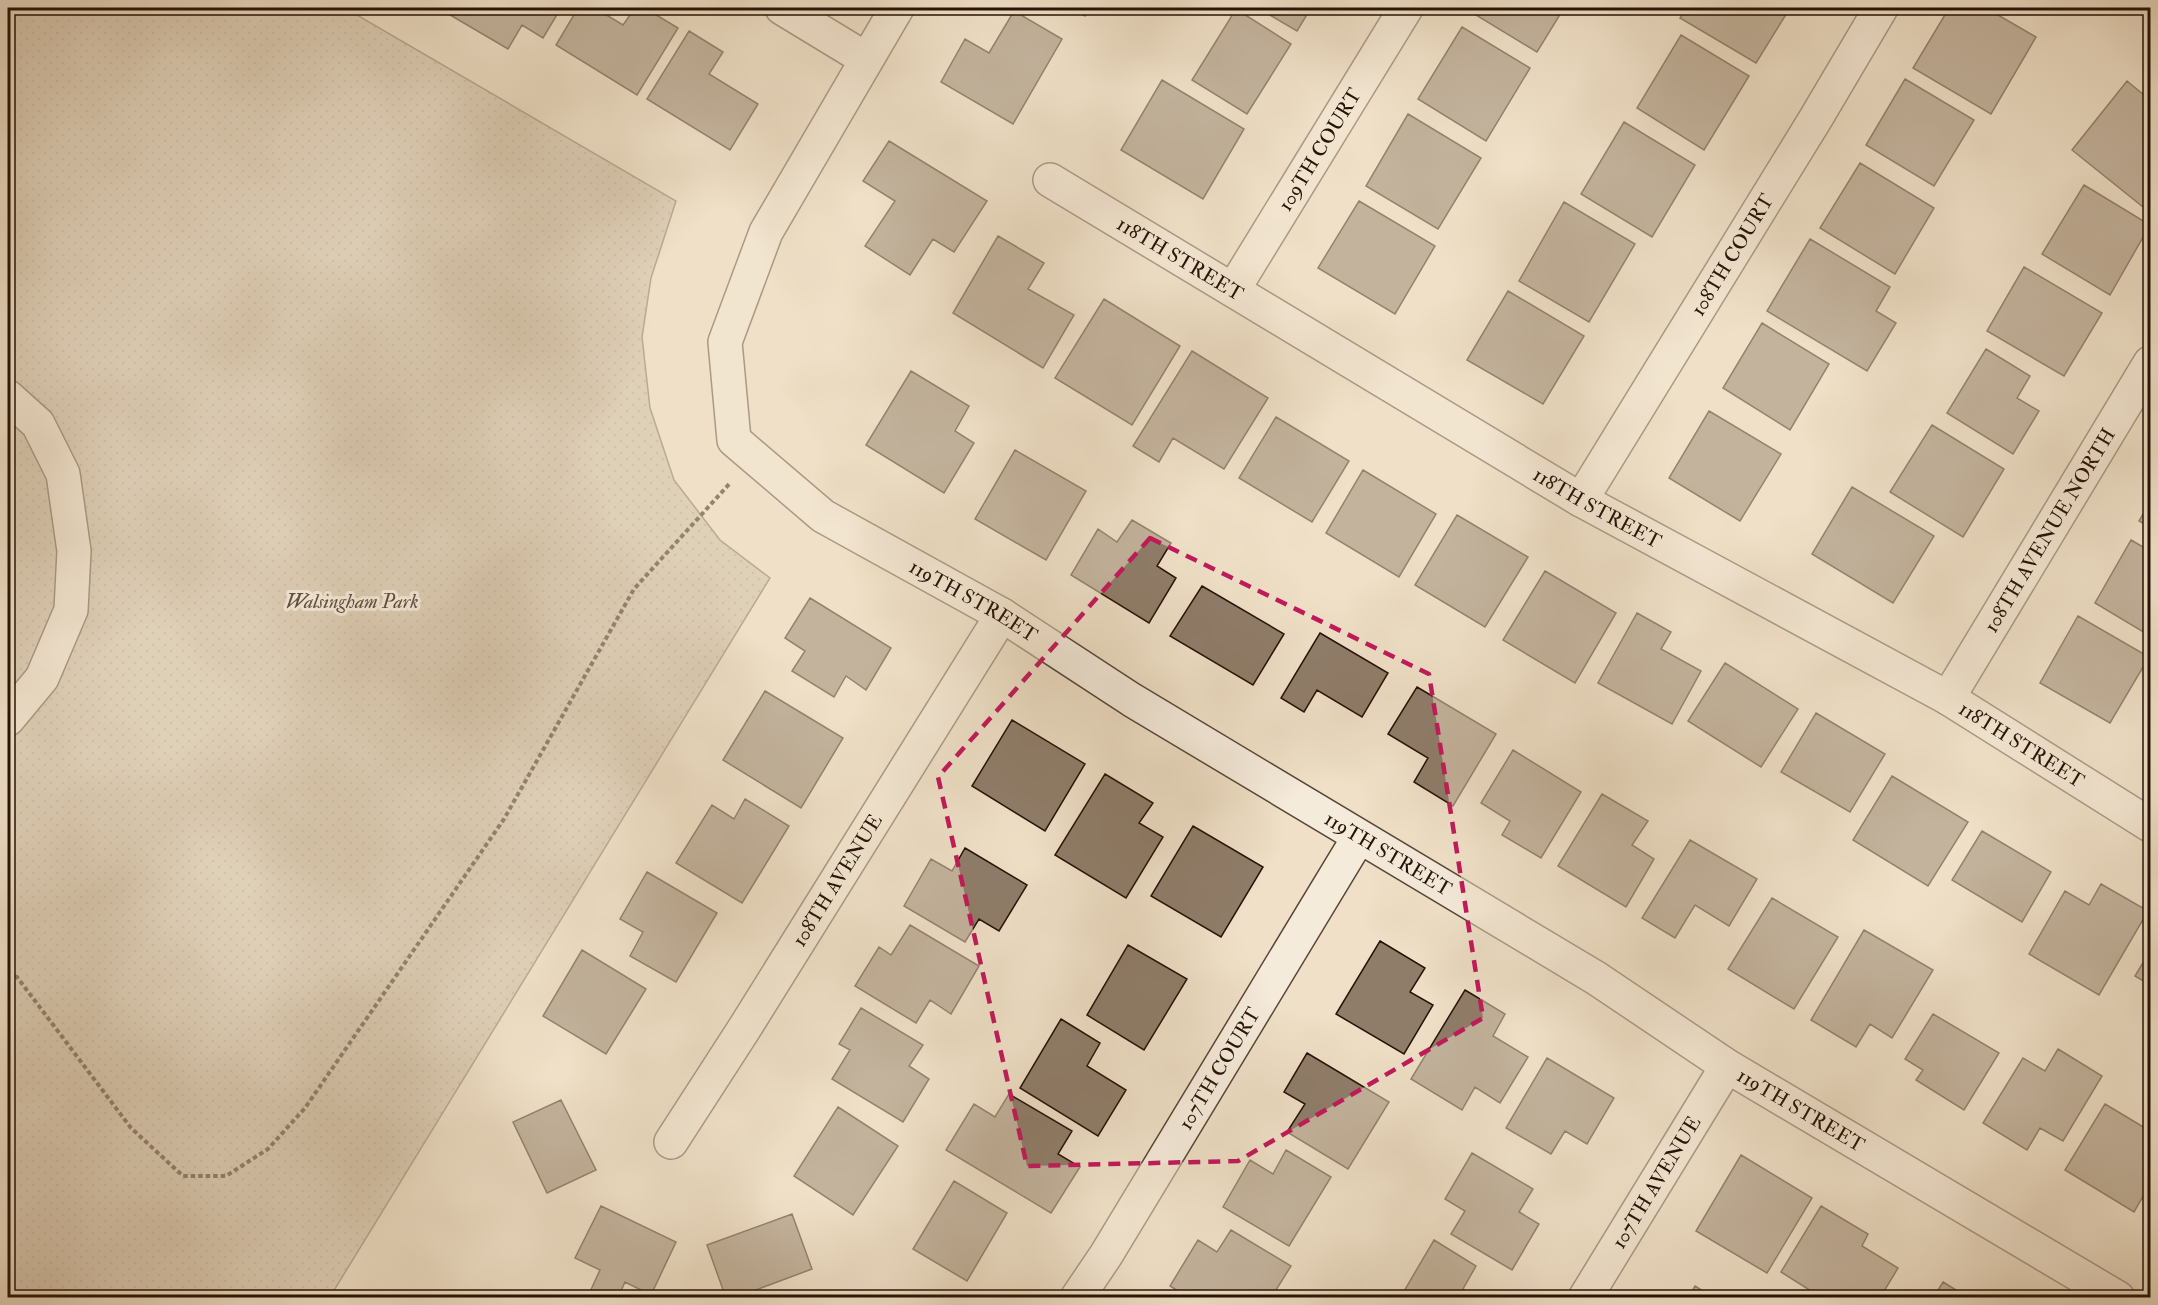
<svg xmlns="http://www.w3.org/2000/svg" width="2158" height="1305" font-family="'IM FELL Double Pica',serif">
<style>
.grass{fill:url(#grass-dots);stroke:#7a6856;stroke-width:1.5}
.building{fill:#8f7d6a;stroke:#261206;stroke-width:1.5}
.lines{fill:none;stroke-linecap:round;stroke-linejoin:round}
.minor-casing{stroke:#584636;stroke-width:36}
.path{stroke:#261206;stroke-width:4;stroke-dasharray:4.5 3;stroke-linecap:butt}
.minor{stroke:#f5ebdb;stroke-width:33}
.marked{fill:none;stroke:#c2185b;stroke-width:4.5;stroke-dasharray:12 8;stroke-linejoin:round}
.labels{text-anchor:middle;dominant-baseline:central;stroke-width:6;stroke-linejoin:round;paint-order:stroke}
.street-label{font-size:20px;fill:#261206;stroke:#f5ebdb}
.park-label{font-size:20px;font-style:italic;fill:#604e3e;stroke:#f5ebdb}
</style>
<defs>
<pattern id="grass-dots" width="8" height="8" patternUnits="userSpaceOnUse" patternTransform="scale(1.5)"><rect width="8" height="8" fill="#cdbda6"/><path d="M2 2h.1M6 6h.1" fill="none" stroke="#b0a18d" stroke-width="1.8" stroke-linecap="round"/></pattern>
</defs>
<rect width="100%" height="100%" fill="#efe0c7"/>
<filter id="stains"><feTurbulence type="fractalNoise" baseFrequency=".00333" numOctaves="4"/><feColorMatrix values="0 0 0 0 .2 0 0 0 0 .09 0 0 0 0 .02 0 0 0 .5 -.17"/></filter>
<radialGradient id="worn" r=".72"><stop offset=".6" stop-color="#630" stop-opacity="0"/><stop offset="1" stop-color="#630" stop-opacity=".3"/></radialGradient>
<path class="grass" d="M 8,8 L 345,8 L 676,201 L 651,278 L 642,337 L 650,408 L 674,480 L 720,540 L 770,578 L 330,1297 L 8,1297 Z"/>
<path class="building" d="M 448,8 L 561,8 L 543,38 L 522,25 L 508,49 L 445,12 Z
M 578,8 L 595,8 L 623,25 L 635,8 L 645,8 L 678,28 L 637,95 L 556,45 Z
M 1071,8 L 1090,8 L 1085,16 Z
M 1258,8 L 1311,8 L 1297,31 Z
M 1473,8 L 1564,8 L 1537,52 L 1471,12 Z
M 1687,8 L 1790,8 L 1756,63 L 1680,18 Z
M 1949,8 L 1986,8 L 2036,37 L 1991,114 L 1913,68 Z
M 1236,9 L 1291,44 L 1247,114 L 1192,80 Z
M 1014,11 L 1062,39 L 1013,124 L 941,82 L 965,39 L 989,53 Z
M 1462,27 L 1530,68 L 1486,141 L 1418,99 Z
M 689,31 L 723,52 L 709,74 L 758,104 L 730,150 L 647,99 Z
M 1681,35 L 1749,76 L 1704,150 L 1637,108 Z
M 1905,79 L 1974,120 L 1934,186 L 1866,145 Z
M 1162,80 L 1244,129 L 1203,199 L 1121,150 Z
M 2127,81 L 2150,100 L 2150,198 L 2143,207 L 2072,150 Z
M 1408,114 L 1481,158 L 1438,229 L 1366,186 Z
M 1624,122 L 1695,165 L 1652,237 L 1581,194 Z
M 889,141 L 987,201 L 954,252 L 933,239 L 910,275 L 865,246 L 895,201 L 863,181 Z
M 1860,163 L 1934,208 L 1895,274 L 1820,228 Z
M 2084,185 L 2150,225 L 2110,295 L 2042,254 Z
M 1359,201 L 1435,246 L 1395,314 L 1318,268 Z
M 1564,202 L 1635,244 L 1589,322 L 1519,281 Z
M 998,236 L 1044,263 L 1028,289 L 1074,315 L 1043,368 L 953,313 Z
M 1810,239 L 1890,287 L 1876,311 L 1896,323 L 1867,371 L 1767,311 Z
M 2024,267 L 2102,313 L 2064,376 L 1987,331 Z
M 1508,291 L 1584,336 L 1543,404 L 1467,360 Z
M 1104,299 L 1180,346 L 1132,425 L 1055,378 Z
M 1762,323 L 1829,364 L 1790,430 L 1723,388 Z
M 1986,349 L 2030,376 L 2017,398 L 2039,411 L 2013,454 L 1947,413 Z
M 1192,351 L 1268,398 L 1224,469 L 1173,438 L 1159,462 L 1133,446 Z
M 911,371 L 969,406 L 955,431 L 974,443 L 944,493 L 866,445 Z
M 1709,411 L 1781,454 L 1740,521 L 1669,478 Z
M 1276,417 L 1349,461 L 1312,522 L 1239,478 Z
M 1932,425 L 2004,469 L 1963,537 L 1890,492 Z
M 1015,450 L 1086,491 L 1046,560 L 975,519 Z
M 1363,470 L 1436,514 L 1399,577 L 1326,533 Z
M 1852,487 L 1934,536 L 1893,603 L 1812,554 Z
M 2150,502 L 2150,527 L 2139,521 Z
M 1457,515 L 1528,557 L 1485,627 L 1415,585 Z
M 1132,520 L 1171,543 L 1157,566 L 1176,578 L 1149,623 L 1071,575 L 1098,529 L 1117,542 Z
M 2131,540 L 2150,551 L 2150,636 L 2095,603 Z
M 1545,571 L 1616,613 L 1575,683 L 1503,640 Z
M 1202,586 L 1284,634 L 1253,685 L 1170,636 Z
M 810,598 L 891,648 L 866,690 L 846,676 L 834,697 L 792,671 L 805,651 L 785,638 Z
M 1637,613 L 1671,632 L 1661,649 L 1701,671 L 1672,724 L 1598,683 Z
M 2078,616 L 2149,657 L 2110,723 L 2040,683 Z
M 1320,633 L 1388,673 L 1362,717 L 1317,690 L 1304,712 L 1281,698 Z
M 1725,663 L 1798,709 L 1761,767 L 1688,721 Z
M 1417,687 L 1496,734 L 1453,806 L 1414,782 L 1428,758 L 1388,734 Z
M 765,691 L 843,738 L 801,808 L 723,760 Z
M 1816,713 L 1885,754 L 1850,812 L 1781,772 Z
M 1012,720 L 1085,764 L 1045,831 L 972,786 Z
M 1513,750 L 1581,792 L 1541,858 L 1502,835 L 1510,821 L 1481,803 Z
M 1105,774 L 1153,803 L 1139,823 L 1163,837 L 1126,898 L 1055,855 Z
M 1892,776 L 1968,822 L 1928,886 L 1853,840 Z
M 1602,794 L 1648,821 L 1632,845 L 1654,859 L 1626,907 L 1558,866 Z
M 745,799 L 789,826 L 742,903 L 676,863 L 712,805 L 734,819 Z
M 1193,826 L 1263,867 L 1221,937 L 1151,896 Z
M 1982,831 L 2051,872 L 2022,922 L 1952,880 Z
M 1690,840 L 1757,879 L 1729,926 L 1695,905 L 1675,938 L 1642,918 Z
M 965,848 L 1027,885 L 999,931 L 979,919 L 965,942 L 904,906 L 931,859 L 952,871 Z
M 647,872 L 717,913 L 676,982 L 630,956 L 643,932 L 620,919 Z
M 2101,884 L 2148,911 L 2099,995 L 2029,954 L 2065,891 L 2089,905 Z
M 1772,898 L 1838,937 L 1794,1009 L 1728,969 Z
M 910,925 L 979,966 L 951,1014 L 930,1000 L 916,1023 L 855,986 L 879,947 L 891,955 Z
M 1864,930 L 1933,970 L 1892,1038 L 1870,1024 L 1856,1047 L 1811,1020 Z
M 1380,941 L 1425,968 L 1410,992 L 1433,1005 L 1404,1054 L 1336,1014 Z
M 1128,945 L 1187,979 L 1144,1050 L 1087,1015 Z
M 582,950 L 646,989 L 606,1054 L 543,1016 Z
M 2150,951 L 2150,985 L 2135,976 Z
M 1465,990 L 1505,1014 L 1493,1036 L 1528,1057 L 1500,1103 L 1475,1087 L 1462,1110 L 1411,1079 Z
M 861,1008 L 923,1045 L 909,1066 L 929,1079 L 903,1122 L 832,1079 L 850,1050 L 839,1044 Z
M 1933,1014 L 1999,1053 L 1964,1110 L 1916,1080 L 1923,1070 L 1905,1059 Z
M 1061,1019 L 1100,1043 L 1087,1066 L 1126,1090 L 1098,1136 L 1020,1088 Z
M 2058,1049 L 2102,1076 L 2063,1141 L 2040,1128 L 2027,1150 L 1983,1123 L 2023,1058 L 2045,1071 Z
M 1307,1053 L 1389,1102 L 1348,1169 L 1287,1132 L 1305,1104 L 1284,1092 Z
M 1547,1058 L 1614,1098 L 1587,1144 L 1565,1131 L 1551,1154 L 1506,1128 Z
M 1009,1094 L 1072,1131 L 1058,1154 L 1080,1167 L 1051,1213 L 946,1150 L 974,1104 L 995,1117 Z
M 561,1100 L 596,1170 L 547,1193 L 513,1122 Z
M 2105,1104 L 2150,1131 L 2150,1184 L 2134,1212 L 2065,1170 Z
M 838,1107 L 898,1146 L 853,1215 L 794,1176 Z
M 1286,1150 L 1331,1177 L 1289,1246 L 1223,1207 L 1250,1160 L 1273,1174 Z
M 1472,1153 L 1533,1189 L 1519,1212 L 1539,1224 L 1512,1270 L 1451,1234 L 1465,1211 L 1445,1199 Z
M 1741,1155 L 1812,1198 L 1767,1273 L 1696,1231 Z
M 954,1181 L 1007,1213 L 967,1281 L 913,1249 Z
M 601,1206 L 676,1242 L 651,1295 L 625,1282 L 618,1298 L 588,1296 L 600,1270 L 575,1258 Z
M 1821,1206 L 1868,1234 L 1862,1246 L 1898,1268 L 1880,1298 L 1822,1298 L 1781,1272 Z
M 792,1214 L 812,1269 L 734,1298 L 726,1298 L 707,1245 Z
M 1231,1230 L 1291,1266 L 1271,1298 L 1189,1298 L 1170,1286 L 1198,1240 L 1217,1252 Z
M 1434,1240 L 1476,1266 L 1463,1289 L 1477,1298 L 1400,1298 Z
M 1943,1282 L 1969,1298 L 1933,1298 Z
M 1695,1286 L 1714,1298 L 1688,1298 Z
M 1909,1290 L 1922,1298 L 1904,1298 Z"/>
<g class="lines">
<g class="minor-casing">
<g id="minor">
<path d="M 782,8 L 866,59"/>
<path id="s1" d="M 897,8 L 766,232 L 725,342 L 734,440 L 823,516 L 1002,615 L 1132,700 L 1596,978 L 1727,1066 L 2118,1298"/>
<path id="s2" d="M 1050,180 L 1581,500 L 1948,698 L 2150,825"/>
<path id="s3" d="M 1233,290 L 1406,8"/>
<path d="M 8,397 L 38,424 L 63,474 L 74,551 L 71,610 L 42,678 L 8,719"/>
<path id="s4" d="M 1581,500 L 1816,118 L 1881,8"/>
<path id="s5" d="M 1948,698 L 2150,363"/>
<path id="s6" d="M 671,1142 L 744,1029 L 1002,615"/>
<path id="s7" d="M 1077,1298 L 1106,1255 L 1359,837"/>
<path id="s8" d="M 1585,1298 L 1727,1066"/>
</g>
</g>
<path class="path" d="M 8,973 L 17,977 L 131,1128 L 183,1176 L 226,1176 L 268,1149 L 305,1108 L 504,819 L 634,589 L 731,482"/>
<use href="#minor" class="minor"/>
</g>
<path d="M0 0H2158V1305H0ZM 1150,538 L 1429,674 L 1483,1018 L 1238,1161 L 1027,1166 L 938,777 Z" fill="#efe0c7" fill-opacity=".55" fill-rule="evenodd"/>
<path class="marked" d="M 1150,538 L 1429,674 L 1483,1018 L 1238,1161 L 1027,1166 L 938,777 Z"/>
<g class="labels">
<g class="street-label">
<text stroke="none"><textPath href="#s3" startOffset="165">109TH COURT</textPath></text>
<text stroke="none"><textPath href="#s4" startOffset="288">108TH COURT</textPath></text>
<text stroke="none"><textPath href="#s2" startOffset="152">118TH STREET</textPath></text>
<text stroke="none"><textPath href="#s2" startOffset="638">118TH STREET</textPath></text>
<text stroke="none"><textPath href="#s5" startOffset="196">108TH AVENUE NORTH</textPath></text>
<text stroke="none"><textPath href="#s1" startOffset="765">119TH STREET</textPath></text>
<text stroke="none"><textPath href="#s2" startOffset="1124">118TH STREET</textPath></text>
<text stroke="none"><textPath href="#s1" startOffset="1251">119TH STREET</textPath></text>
<text stroke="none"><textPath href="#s6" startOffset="310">108TH AVENUE</textPath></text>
<text stroke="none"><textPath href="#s7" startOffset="270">107TH COURT</textPath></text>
<text stroke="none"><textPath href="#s1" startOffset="1737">119TH STREET</textPath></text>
<text stroke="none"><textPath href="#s8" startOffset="136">107TH AVENUE</textPath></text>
</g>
<g class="park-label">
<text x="352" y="601">Walsingham Park</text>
</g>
</g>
<rect width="2158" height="1305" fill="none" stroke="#efe0c7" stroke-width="30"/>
<rect x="9" y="9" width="2140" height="1287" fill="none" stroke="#261206" stroke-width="3"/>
<rect x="15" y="15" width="2128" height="1275" fill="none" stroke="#261206" stroke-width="1.5"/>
<rect width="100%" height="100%" filter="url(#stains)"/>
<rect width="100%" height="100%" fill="url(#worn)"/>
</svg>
